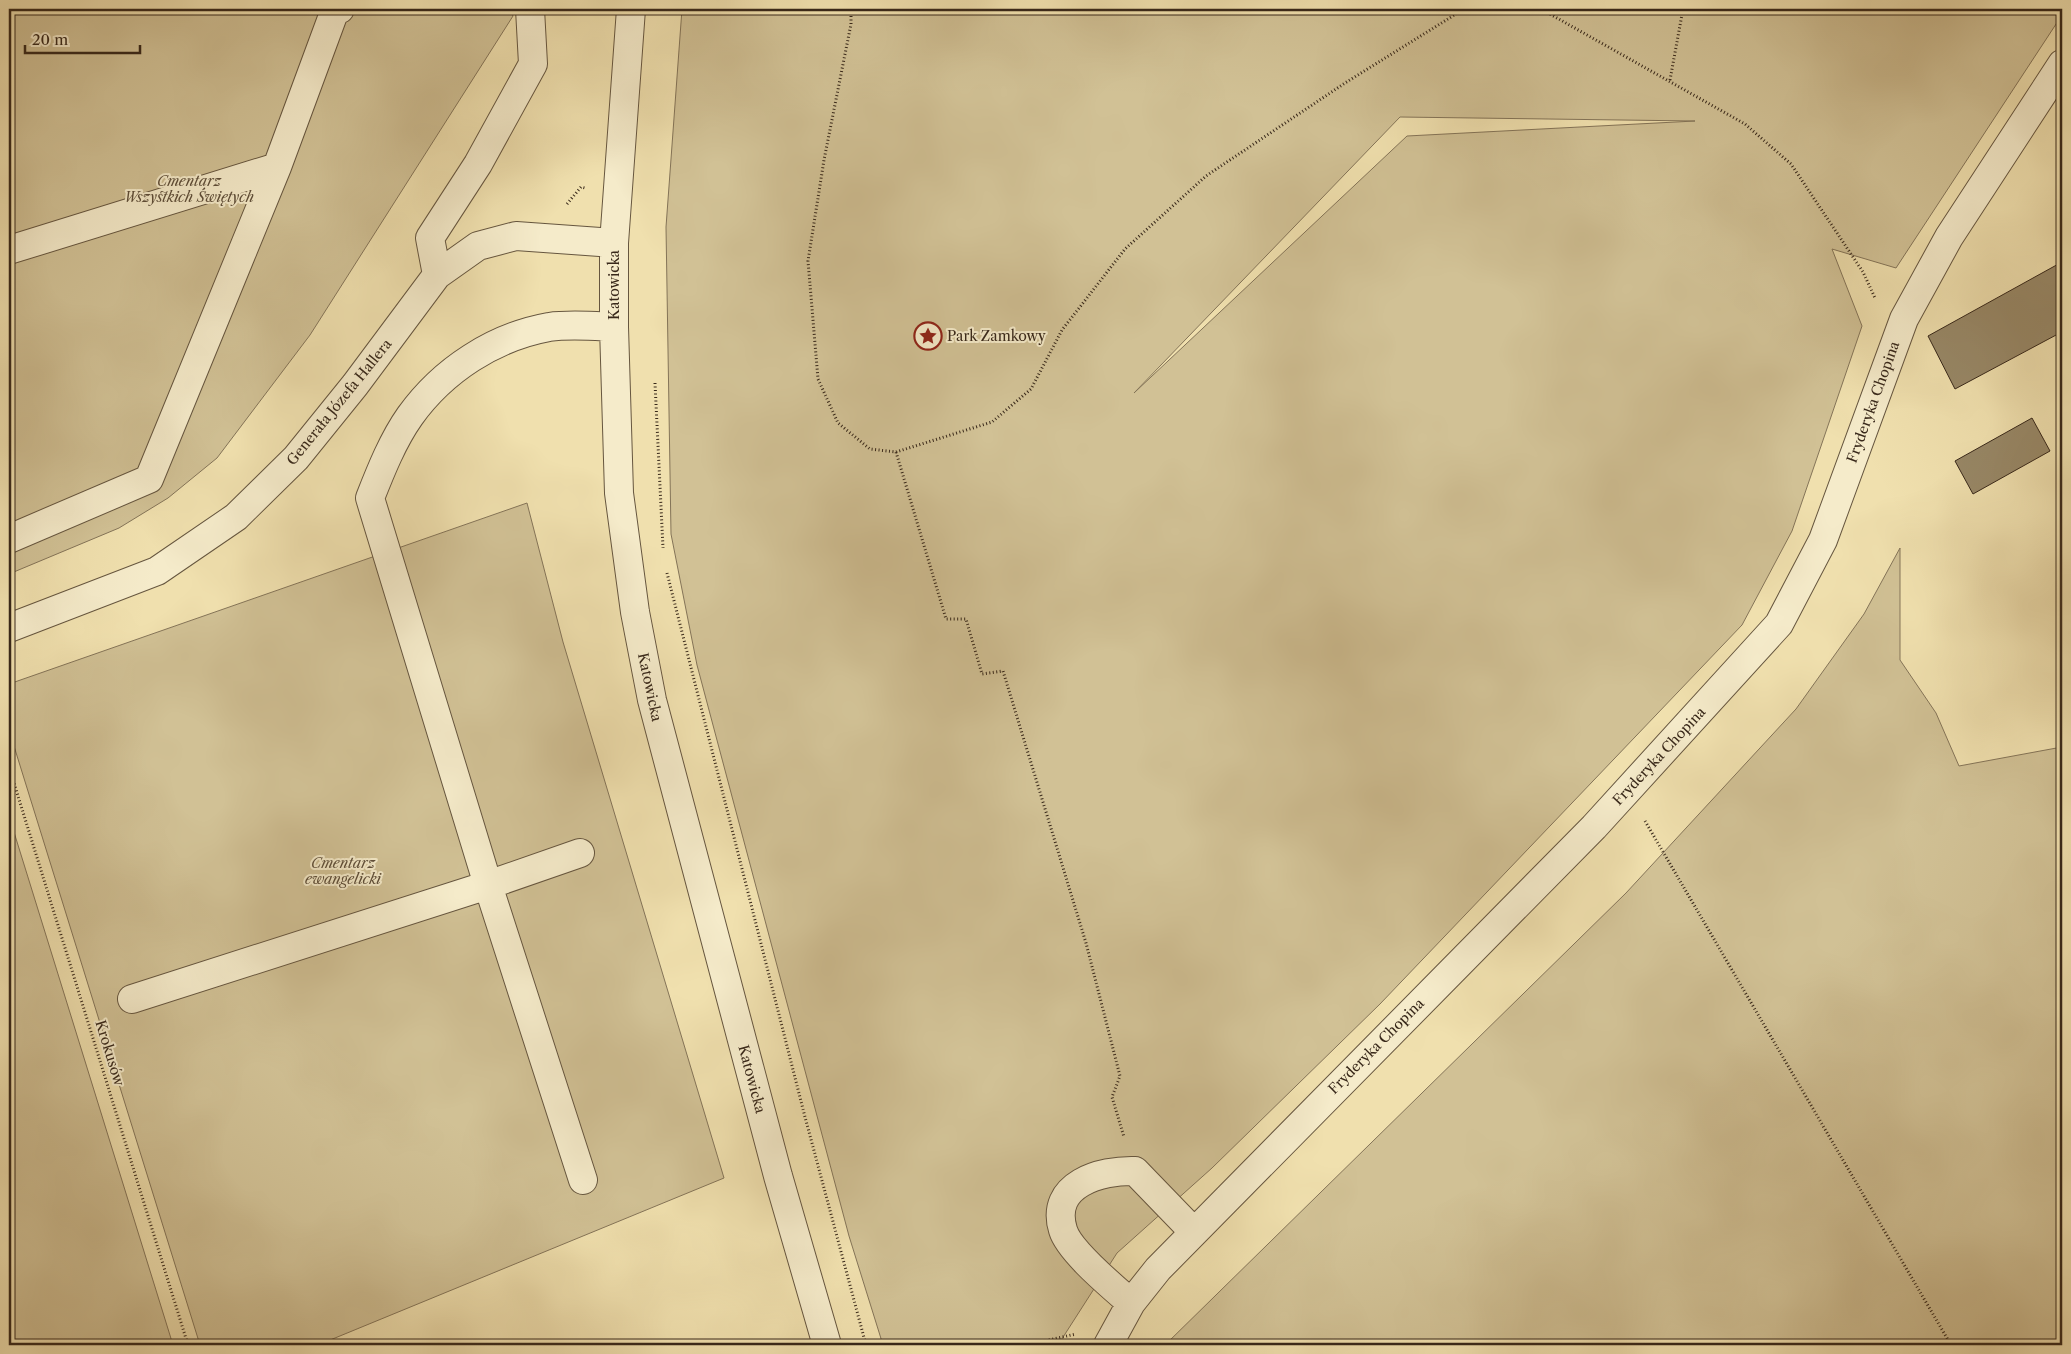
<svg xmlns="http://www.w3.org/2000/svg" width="2071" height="1354" font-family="'Libre Caslon Text',serif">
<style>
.green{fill:#d1c195;stroke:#847458;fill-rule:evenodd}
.building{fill:#988867;stroke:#38281a}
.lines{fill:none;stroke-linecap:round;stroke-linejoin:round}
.minor-casing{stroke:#66563f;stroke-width:30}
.path{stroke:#38281a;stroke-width:3;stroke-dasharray:1 2.5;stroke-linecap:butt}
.minor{stroke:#f5ebca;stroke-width:28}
.labels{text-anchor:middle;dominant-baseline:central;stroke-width:4;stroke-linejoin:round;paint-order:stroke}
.park-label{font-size:14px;font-style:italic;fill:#5e4e39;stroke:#f5ebca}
.street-label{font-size:14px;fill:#38281a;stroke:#f5ebca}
.poi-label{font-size:14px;fill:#38281a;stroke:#f5ebca;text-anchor:start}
</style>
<rect width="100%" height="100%" fill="#f0e0ae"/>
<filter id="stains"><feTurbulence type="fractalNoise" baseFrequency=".004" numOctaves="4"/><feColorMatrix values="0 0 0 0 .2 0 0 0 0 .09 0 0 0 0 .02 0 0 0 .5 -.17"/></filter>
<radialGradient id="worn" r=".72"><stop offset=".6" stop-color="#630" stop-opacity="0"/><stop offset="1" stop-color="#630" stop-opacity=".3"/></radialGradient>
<path class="green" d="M 9,9 L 510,9 L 513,16 L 310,335 L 217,458 L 168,498 L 119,528 L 9,574 Z
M 682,9 L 2062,9 L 2062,15 L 1896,268 L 1832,249 L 1862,326 L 1792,531 L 1742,625 L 1380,1004 L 1212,1168 L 1117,1253 L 1058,1345 L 883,1345 L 849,1236 L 697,665 L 671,534 L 666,227 ZM 1400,117 L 1695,121 L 1407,136 L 1134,393 Z
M 527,503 L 563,642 L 724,1178 L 318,1345 L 200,1345 L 9,730 L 9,684 Z
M 1900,548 L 1900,660 L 1936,713 L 1959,766 L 2062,747 L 2062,1345 L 1165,1345 L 1626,893 L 1796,709 L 1864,614 Z
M 9,816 L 173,1345 L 9,1345 Z"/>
<path class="building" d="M 2062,262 L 2062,342 L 2058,334 L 1955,389 L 1928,336 Z
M 2032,418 L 2050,451 L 1973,494 L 1955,461 Z"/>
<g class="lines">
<g class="minor-casing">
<path id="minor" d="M 631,9 L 614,243 L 614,327 L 619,493 L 635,612 L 652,700 L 778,1176 L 827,1345
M 9,250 L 277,167 L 335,10 L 340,9
M 437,275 L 430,238 L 478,164 L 533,64 L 530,9
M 9,539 L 149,479 L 277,167
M 9,628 L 157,571 L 236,517 L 296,458 L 355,385 L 437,275 L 478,246 L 516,236 L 614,243
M 580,853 L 488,885 L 370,498 C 381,470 393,440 410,416 C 443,370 494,337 549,327 C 570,324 593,326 614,327
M 132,999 L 488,885 L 583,1180
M 1131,1303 C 1114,1288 1069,1251 1063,1230 C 1049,1184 1101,1170 1135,1171 L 1193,1231
M 1108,1345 L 1131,1303 L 1158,1269 L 1594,827 L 1779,624 L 1823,540 L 1904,319 L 1949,237 L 2062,64"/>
</g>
<path class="path" d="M 851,9 L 851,24 L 824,160 L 808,261 L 818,379 L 838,423 L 870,449 L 896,452 L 992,422 L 1031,389 L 1062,330 L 1125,249 L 1206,176 L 1345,83 L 1464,9
M 1541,9 L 1745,124 L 1791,164 L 1863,272 L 1875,298
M 1670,80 L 1683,9
M 567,204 L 581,187 L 585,188
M 655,383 L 663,548
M 896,452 L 946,619 L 966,619 L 982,674 L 1003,671 L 1086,943 L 1120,1076 L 1112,1097 L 1124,1137
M 667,573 L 805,1117 L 866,1345
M 9,767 L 188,1345
M 1645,821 L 1951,1345
M 1025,1345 L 1076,1334"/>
<use href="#minor" class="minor"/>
</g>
<defs>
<g id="sight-ring" transform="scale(1.4375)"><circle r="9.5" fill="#f5ebca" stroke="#8f2418" stroke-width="1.5"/><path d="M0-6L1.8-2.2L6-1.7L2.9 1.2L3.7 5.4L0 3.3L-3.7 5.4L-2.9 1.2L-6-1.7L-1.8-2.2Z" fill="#8f2418"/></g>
</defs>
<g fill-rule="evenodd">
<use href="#sight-ring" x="928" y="336"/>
</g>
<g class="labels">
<g class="park-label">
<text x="189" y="181">Cmentarz<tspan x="189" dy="16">Wszystkich Świętych</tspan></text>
<text x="343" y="863">Cmentarz<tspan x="343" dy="16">ewangelicki</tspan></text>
</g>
<g class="street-label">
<text transform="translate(614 285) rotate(-90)">Katowicka</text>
<text transform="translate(339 402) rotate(-51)">Generała Józefa Hallera</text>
<text transform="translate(1873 402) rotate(-70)">Fryderyka Chopina</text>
<text transform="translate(650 687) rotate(78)">Katowicka</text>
<text transform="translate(1659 756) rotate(-47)">Fryderyka Chopina</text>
<text transform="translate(1376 1046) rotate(-45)">Fryderyka Chopina</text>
<text transform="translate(110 1053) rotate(73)">Krokusów</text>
<text transform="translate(752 1079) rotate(75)">Katowicka</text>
</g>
<g class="poi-label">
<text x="947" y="336">Park Zamkowy</text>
</g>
</g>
<rect width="2071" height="1354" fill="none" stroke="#f0e0ae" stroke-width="30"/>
<rect x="10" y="10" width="2051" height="1334" fill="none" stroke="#38281a" stroke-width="2.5"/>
<rect x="15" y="15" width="2041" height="1324" fill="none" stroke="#38281a"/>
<path d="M25 45v8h115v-8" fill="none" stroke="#38281a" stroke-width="2.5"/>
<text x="32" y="45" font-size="15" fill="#38281a" stroke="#f5ebca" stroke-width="4" paint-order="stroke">20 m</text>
<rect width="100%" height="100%" filter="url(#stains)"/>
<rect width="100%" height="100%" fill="url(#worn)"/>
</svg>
